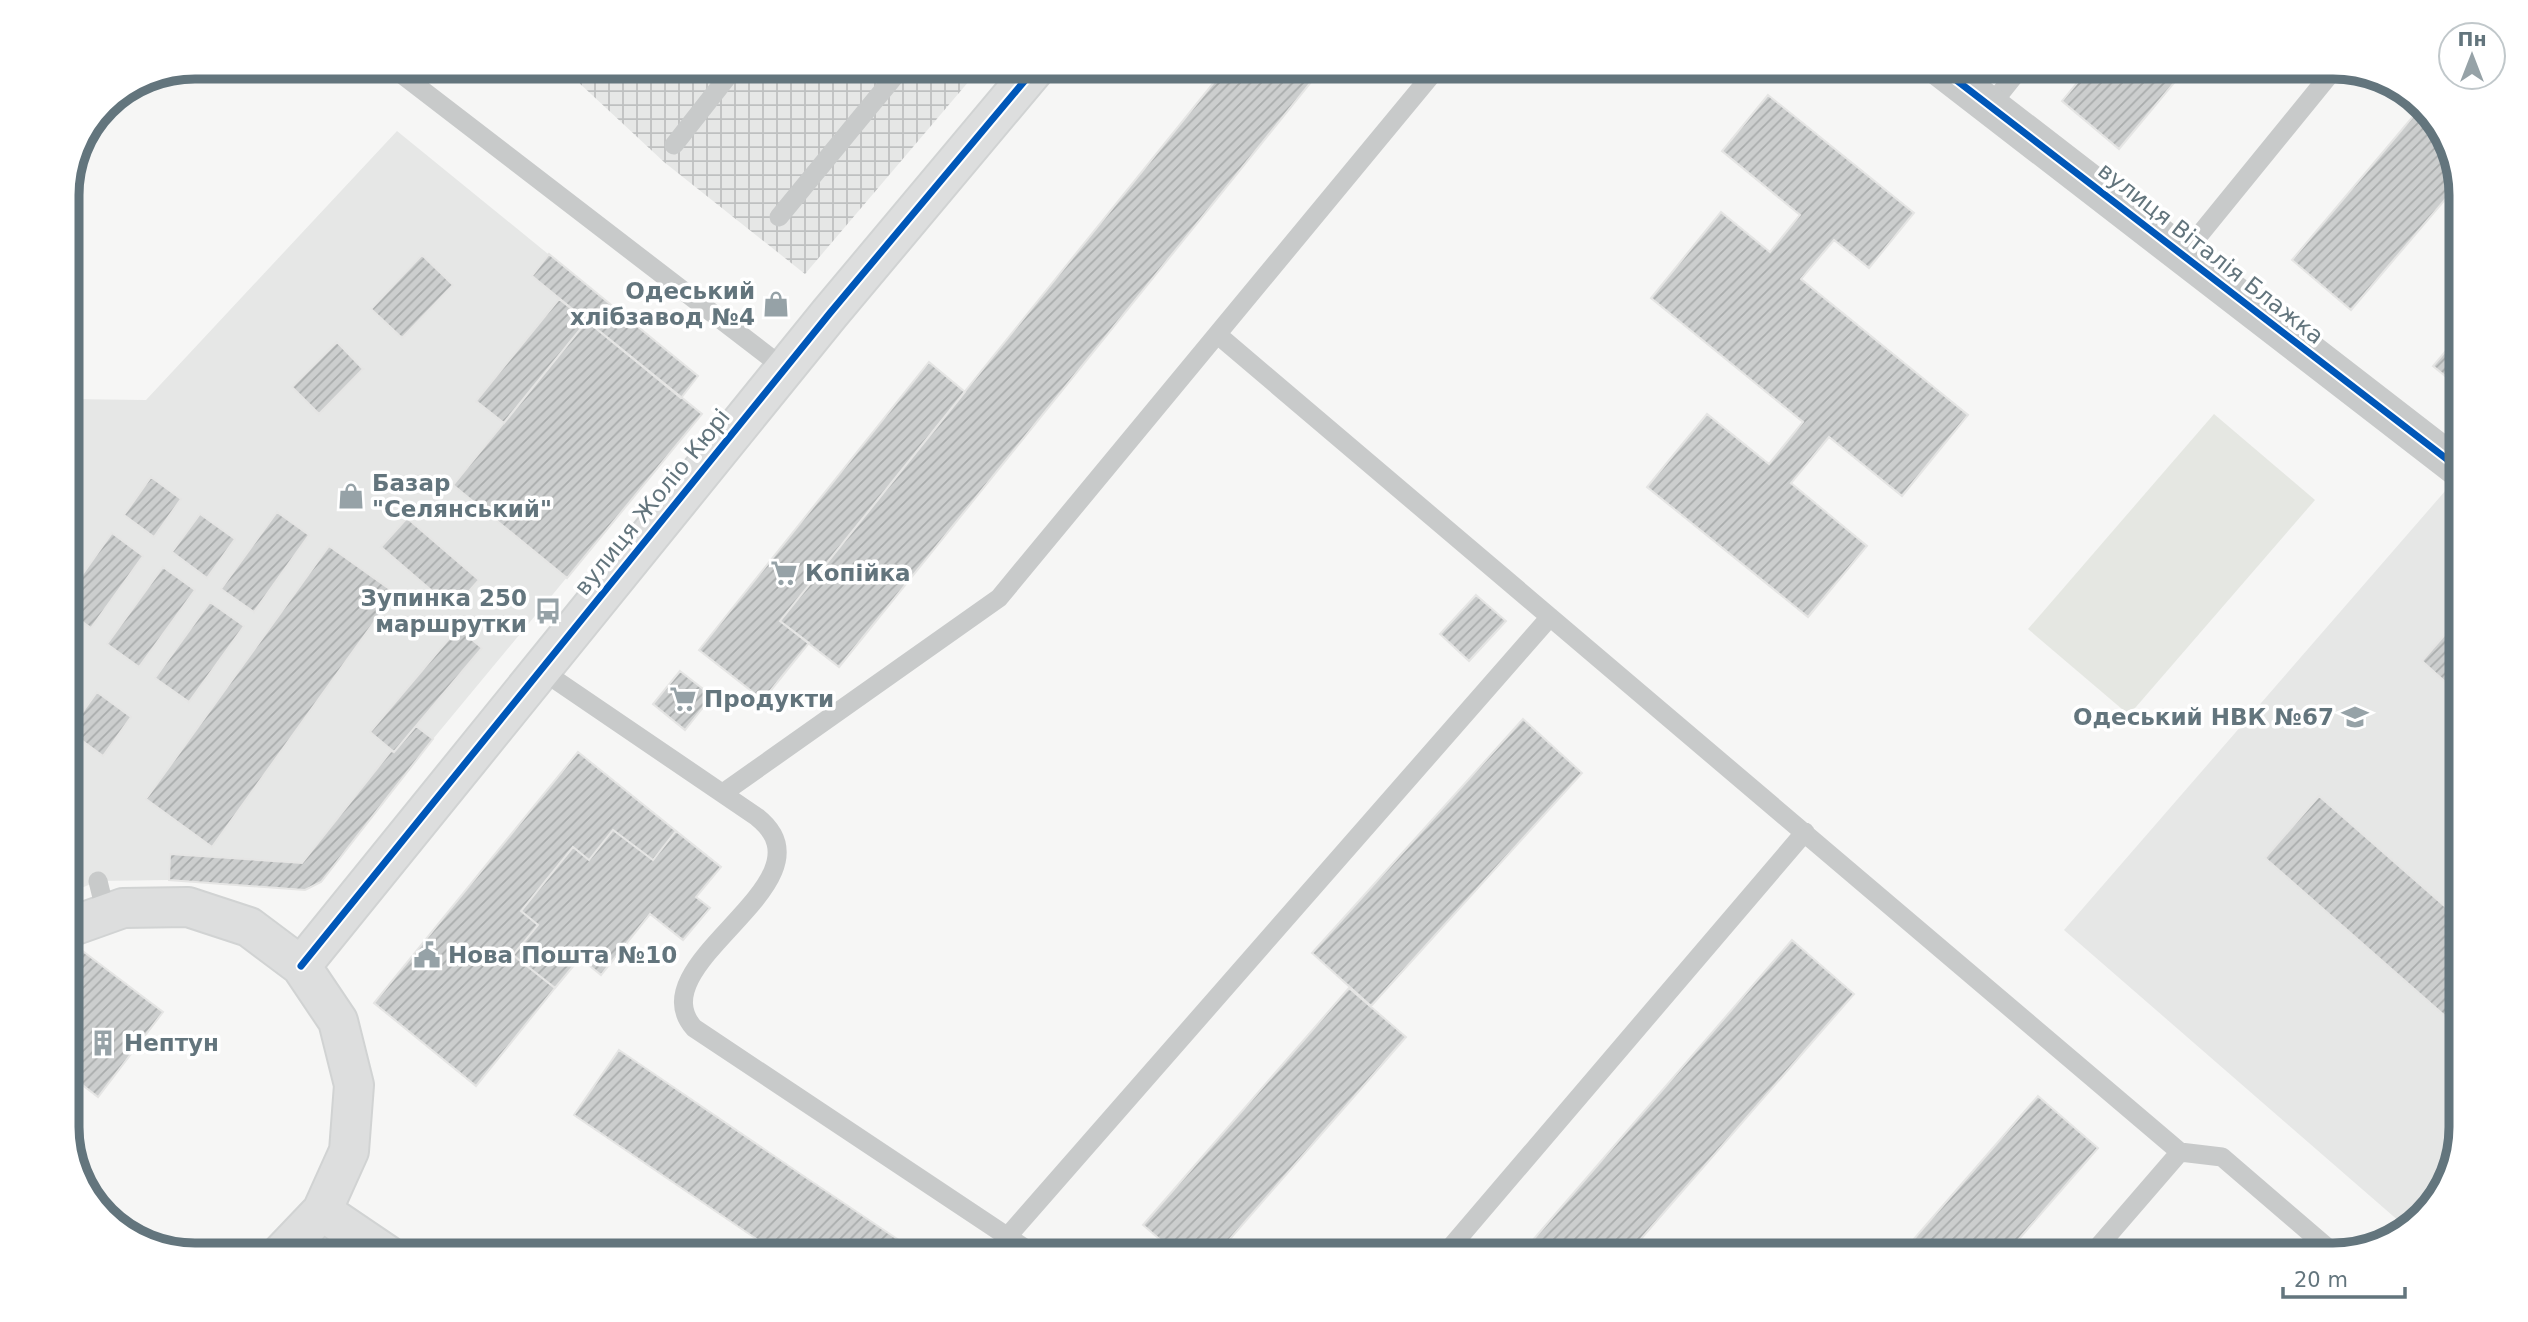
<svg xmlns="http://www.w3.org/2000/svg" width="2528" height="1322" font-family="'DejaVu Sans',sans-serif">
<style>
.built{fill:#e6e7e6}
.industrial{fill:url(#industrial-grid)}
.pitch{fill:#e5e7e2}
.building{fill:url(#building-hatch);stroke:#e5e5e4;stroke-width:2}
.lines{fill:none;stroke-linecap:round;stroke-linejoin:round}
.secondary-casing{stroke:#d1d3d3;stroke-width:42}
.lane{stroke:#c8caca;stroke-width:19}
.street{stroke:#c8caca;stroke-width:38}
.secondary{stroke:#dddede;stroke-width:38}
.cycleway-casing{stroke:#fff;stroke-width:11}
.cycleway{stroke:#0057b8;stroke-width:7}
.labels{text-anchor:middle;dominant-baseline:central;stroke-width:7;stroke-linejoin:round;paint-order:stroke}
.street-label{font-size:23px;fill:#63757d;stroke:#fff}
.poi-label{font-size:23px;font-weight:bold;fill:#63757d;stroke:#fff;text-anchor:start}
.rim{fill:none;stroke:#63757d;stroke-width:9}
</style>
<defs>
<pattern id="industrial-grid" width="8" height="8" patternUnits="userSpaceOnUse" patternTransform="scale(1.75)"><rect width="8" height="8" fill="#e6e7e6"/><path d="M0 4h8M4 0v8" fill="none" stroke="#bec0c0"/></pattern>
<pattern id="building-hatch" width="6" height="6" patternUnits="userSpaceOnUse" patternTransform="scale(1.75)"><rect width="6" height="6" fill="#cccece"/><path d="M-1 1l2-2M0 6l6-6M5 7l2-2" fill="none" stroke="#a9acac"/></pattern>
</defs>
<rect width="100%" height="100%" fill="#f6f6f5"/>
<path class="built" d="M 397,131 L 698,376 L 681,398 L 702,414 L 433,739 L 321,882 L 305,890 L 169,880 L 98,881 L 67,894 L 67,399 L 146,400 Z
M 2446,490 L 2461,504 L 2461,1127 L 2448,1184 L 2408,1229 L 2064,930 Z"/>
<path class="industrial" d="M 562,67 L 981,67 L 805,274 L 664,162 Z"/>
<path class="pitch" d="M 2214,414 L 2315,500 L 2129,715 L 2028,629 Z"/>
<path class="building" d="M 1227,66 L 1324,66 L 839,667 L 780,621 Z
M 2091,66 L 2188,66 L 2119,149 L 2062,101 Z
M 1768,95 L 1914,213 L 1869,268 L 1834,240 L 1801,279 L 1968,415 L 1902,496 L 1829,437 L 1791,483 L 1867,546 L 1808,617 L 1647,487 L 1707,414 L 1769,464 L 1803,422 L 1651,298 L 1721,212 L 1770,252 L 1800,215 L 1722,151 Z
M 2421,107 L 2440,124 L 2460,182 L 2351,310 L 2292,260 Z
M 549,254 L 698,376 L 681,398 L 532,276 Z
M 422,255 L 453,285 L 402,338 L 371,309 Z
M 559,299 L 587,321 L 504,423 L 476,401 Z
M 587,321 L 702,414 L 567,578 L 453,485 Z
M 2461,333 L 2461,389 L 2433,366 Z
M 337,342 L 363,369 L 319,414 L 292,387 Z
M 929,362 L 965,392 L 780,621 L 809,643 L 763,700 L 699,650 Z
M 151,477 L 181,499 L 154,537 L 124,515 Z
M 277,512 L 309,535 L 254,612 L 221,589 Z
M 200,514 L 235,539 L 207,578 L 172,552 Z
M 407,518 L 479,580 L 453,609 L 381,547 Z
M 112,533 L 143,556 L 91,628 L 67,611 L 67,596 Z
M 329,546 L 395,593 L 212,847 L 146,799 Z
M 163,567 L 195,590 L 139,667 L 107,644 Z
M 1476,595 L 1506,621 L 1469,661 L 1440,634 Z
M 210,602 L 244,626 L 189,702 L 155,678 Z
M 2461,616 L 2461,696 L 2422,661 Z
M 458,628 L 482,648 L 394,752 L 370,732 Z
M 680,671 L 712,696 L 685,730 L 653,704 Z
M 97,692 L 131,717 L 103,756 L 69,731 Z
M 1523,719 L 1582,773 L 1371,1006 L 1312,953 Z
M 416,726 L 433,739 L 321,882 L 305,890 L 169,880 L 170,854 L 302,863 L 391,751 L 394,752 Z
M 578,752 L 676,831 L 653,860 L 613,830 L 589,860 L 573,847 L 521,911 L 538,925 L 513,955 L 555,988 L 476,1086 L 374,1003 Z
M 2319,796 L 2448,909 L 2461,893 L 2461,1030 L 2265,858 Z
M 613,830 L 653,860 L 676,831 L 721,867 L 696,897 L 710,908 L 683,940 L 650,914 L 601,975 L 580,958 L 555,988 L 513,955 L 538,925 L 521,911 L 573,847 L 589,860 Z
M 1792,940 L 1854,994 L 1627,1255 L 1520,1255 Z
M 76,946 L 163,1012 L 98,1097 L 67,1073 L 67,958 Z
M 1349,988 L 1406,1037 L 1216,1255 L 1178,1255 L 1143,1225 Z
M 619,1050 L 805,1177 L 921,1255 L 780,1255 L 574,1115 Z
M 2038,1096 L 2098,1148 L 2005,1255 L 1900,1255 Z"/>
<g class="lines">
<g class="secondary-casing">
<path id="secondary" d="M 67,928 L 123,908 L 188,907 L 249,927 L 301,966 L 338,1021 L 354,1085 L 349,1151 L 322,1211 L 280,1255
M 301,966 L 830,313 L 1037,66
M 322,1211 L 387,1255"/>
</g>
<path class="lane" d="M 391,66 L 785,369
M 1990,106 L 2022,66
M 674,145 L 736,66
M 779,217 L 903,66
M 2183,255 L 2336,67
M 1218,335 L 2180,1152 L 2222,1157 L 2336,1255
M 541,670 L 757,817 C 840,883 636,962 694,1028 L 1035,1255
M 723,793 L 999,598 L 1439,66
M 98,881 L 106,914
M 1007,1237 L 1550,617
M 1444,1255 L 1805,832
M 2091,1255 L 2180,1152"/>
<path class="street" d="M 1938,66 L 2461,470"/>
<use href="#secondary" class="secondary"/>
<g class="cycleway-casing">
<path id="cycleway" d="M 1938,66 L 2461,470
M 301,966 L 830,313 L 1037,66"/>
</g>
<use href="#cycleway" class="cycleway"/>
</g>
<defs>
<g id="shop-bare" transform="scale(2.1)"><path d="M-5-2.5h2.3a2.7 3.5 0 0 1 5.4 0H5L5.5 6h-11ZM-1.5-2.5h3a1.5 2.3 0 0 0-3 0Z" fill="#96a2a7" stroke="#fff" stroke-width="2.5" paint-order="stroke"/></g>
<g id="supermarket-bare" transform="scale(2.1)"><path d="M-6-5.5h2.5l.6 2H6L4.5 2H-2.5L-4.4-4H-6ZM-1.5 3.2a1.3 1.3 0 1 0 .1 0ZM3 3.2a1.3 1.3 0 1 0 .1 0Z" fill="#96a2a7" stroke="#fff" stroke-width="2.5" paint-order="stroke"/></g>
<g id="bus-bare" transform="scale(2.1)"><path d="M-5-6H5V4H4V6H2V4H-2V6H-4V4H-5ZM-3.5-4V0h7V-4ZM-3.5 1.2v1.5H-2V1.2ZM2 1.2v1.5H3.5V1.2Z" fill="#96a2a7" stroke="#fff" stroke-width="2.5" paint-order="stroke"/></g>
<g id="school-bare" transform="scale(2.1)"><path d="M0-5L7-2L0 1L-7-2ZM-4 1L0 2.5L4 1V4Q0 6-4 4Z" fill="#96a2a7" stroke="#fff" stroke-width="2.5" paint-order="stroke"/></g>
<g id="civic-bare" transform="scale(2.1)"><path d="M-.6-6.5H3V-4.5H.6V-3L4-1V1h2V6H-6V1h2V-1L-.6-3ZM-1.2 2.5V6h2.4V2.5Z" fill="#96a2a7" stroke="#fff" stroke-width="2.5" paint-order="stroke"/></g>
<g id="building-bare" transform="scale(2.1)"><path d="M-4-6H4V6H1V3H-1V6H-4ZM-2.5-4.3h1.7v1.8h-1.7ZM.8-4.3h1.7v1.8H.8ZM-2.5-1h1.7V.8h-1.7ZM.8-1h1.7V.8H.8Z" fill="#96a2a7" stroke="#fff" stroke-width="2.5" paint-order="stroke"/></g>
</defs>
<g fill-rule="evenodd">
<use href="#shop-bare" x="776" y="304"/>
<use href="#shop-bare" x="351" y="496"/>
<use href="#supermarket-bare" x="784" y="573"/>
<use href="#bus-bare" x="548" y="611"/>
<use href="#supermarket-bare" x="683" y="699"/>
<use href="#school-bare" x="2355" y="717"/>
<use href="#civic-bare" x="427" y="955"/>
<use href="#building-bare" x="103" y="1043"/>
</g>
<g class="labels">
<g class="street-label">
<text transform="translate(2211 253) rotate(38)">вулиця Віталія Блажка</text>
<text transform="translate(652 502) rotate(-51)">вулиця Жоліо Кюрі</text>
</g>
<g class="poi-label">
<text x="755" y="291" text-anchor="end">Одеський<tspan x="755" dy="26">хлібзавод №4</tspan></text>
<text x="372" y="483">Базар<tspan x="372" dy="26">"Селянський"</tspan></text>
<text x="805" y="573">Копійка</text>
<text x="527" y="598" text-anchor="end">Зупинка 250<tspan x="527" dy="26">маршрутки</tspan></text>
<text x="704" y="699">Продукти</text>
<text x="2334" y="717" text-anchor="end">Одеський НВК №67</text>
<text x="448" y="955">Нова Пошта №10</text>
<text x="124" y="1043">Нептун</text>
</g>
</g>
<path d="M0 0H2528V1322H0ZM195 79H2333A116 116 0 0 1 2449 195V1127A116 116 0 0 1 2333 1243H195A116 116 0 0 1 79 1127V195A116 116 0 0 1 195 79Z" fill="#fff" fill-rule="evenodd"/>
<path class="rim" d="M195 79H2333A116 116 0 0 1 2449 195V1127A116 116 0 0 1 2333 1243H195A116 116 0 0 1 79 1127V195A116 116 0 0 1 195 79Z"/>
<g transform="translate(2472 56)"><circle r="33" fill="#ffffff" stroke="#c1c8cb" stroke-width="2"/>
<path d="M0-5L12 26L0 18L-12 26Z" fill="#96a2a7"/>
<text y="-10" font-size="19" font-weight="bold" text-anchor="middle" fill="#63757d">Пн</text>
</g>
<path d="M2283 1287v10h122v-10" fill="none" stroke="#63757d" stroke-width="3.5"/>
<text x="2294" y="1287" font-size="21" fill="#63757d" stroke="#ffffff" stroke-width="5" paint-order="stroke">20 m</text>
</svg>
